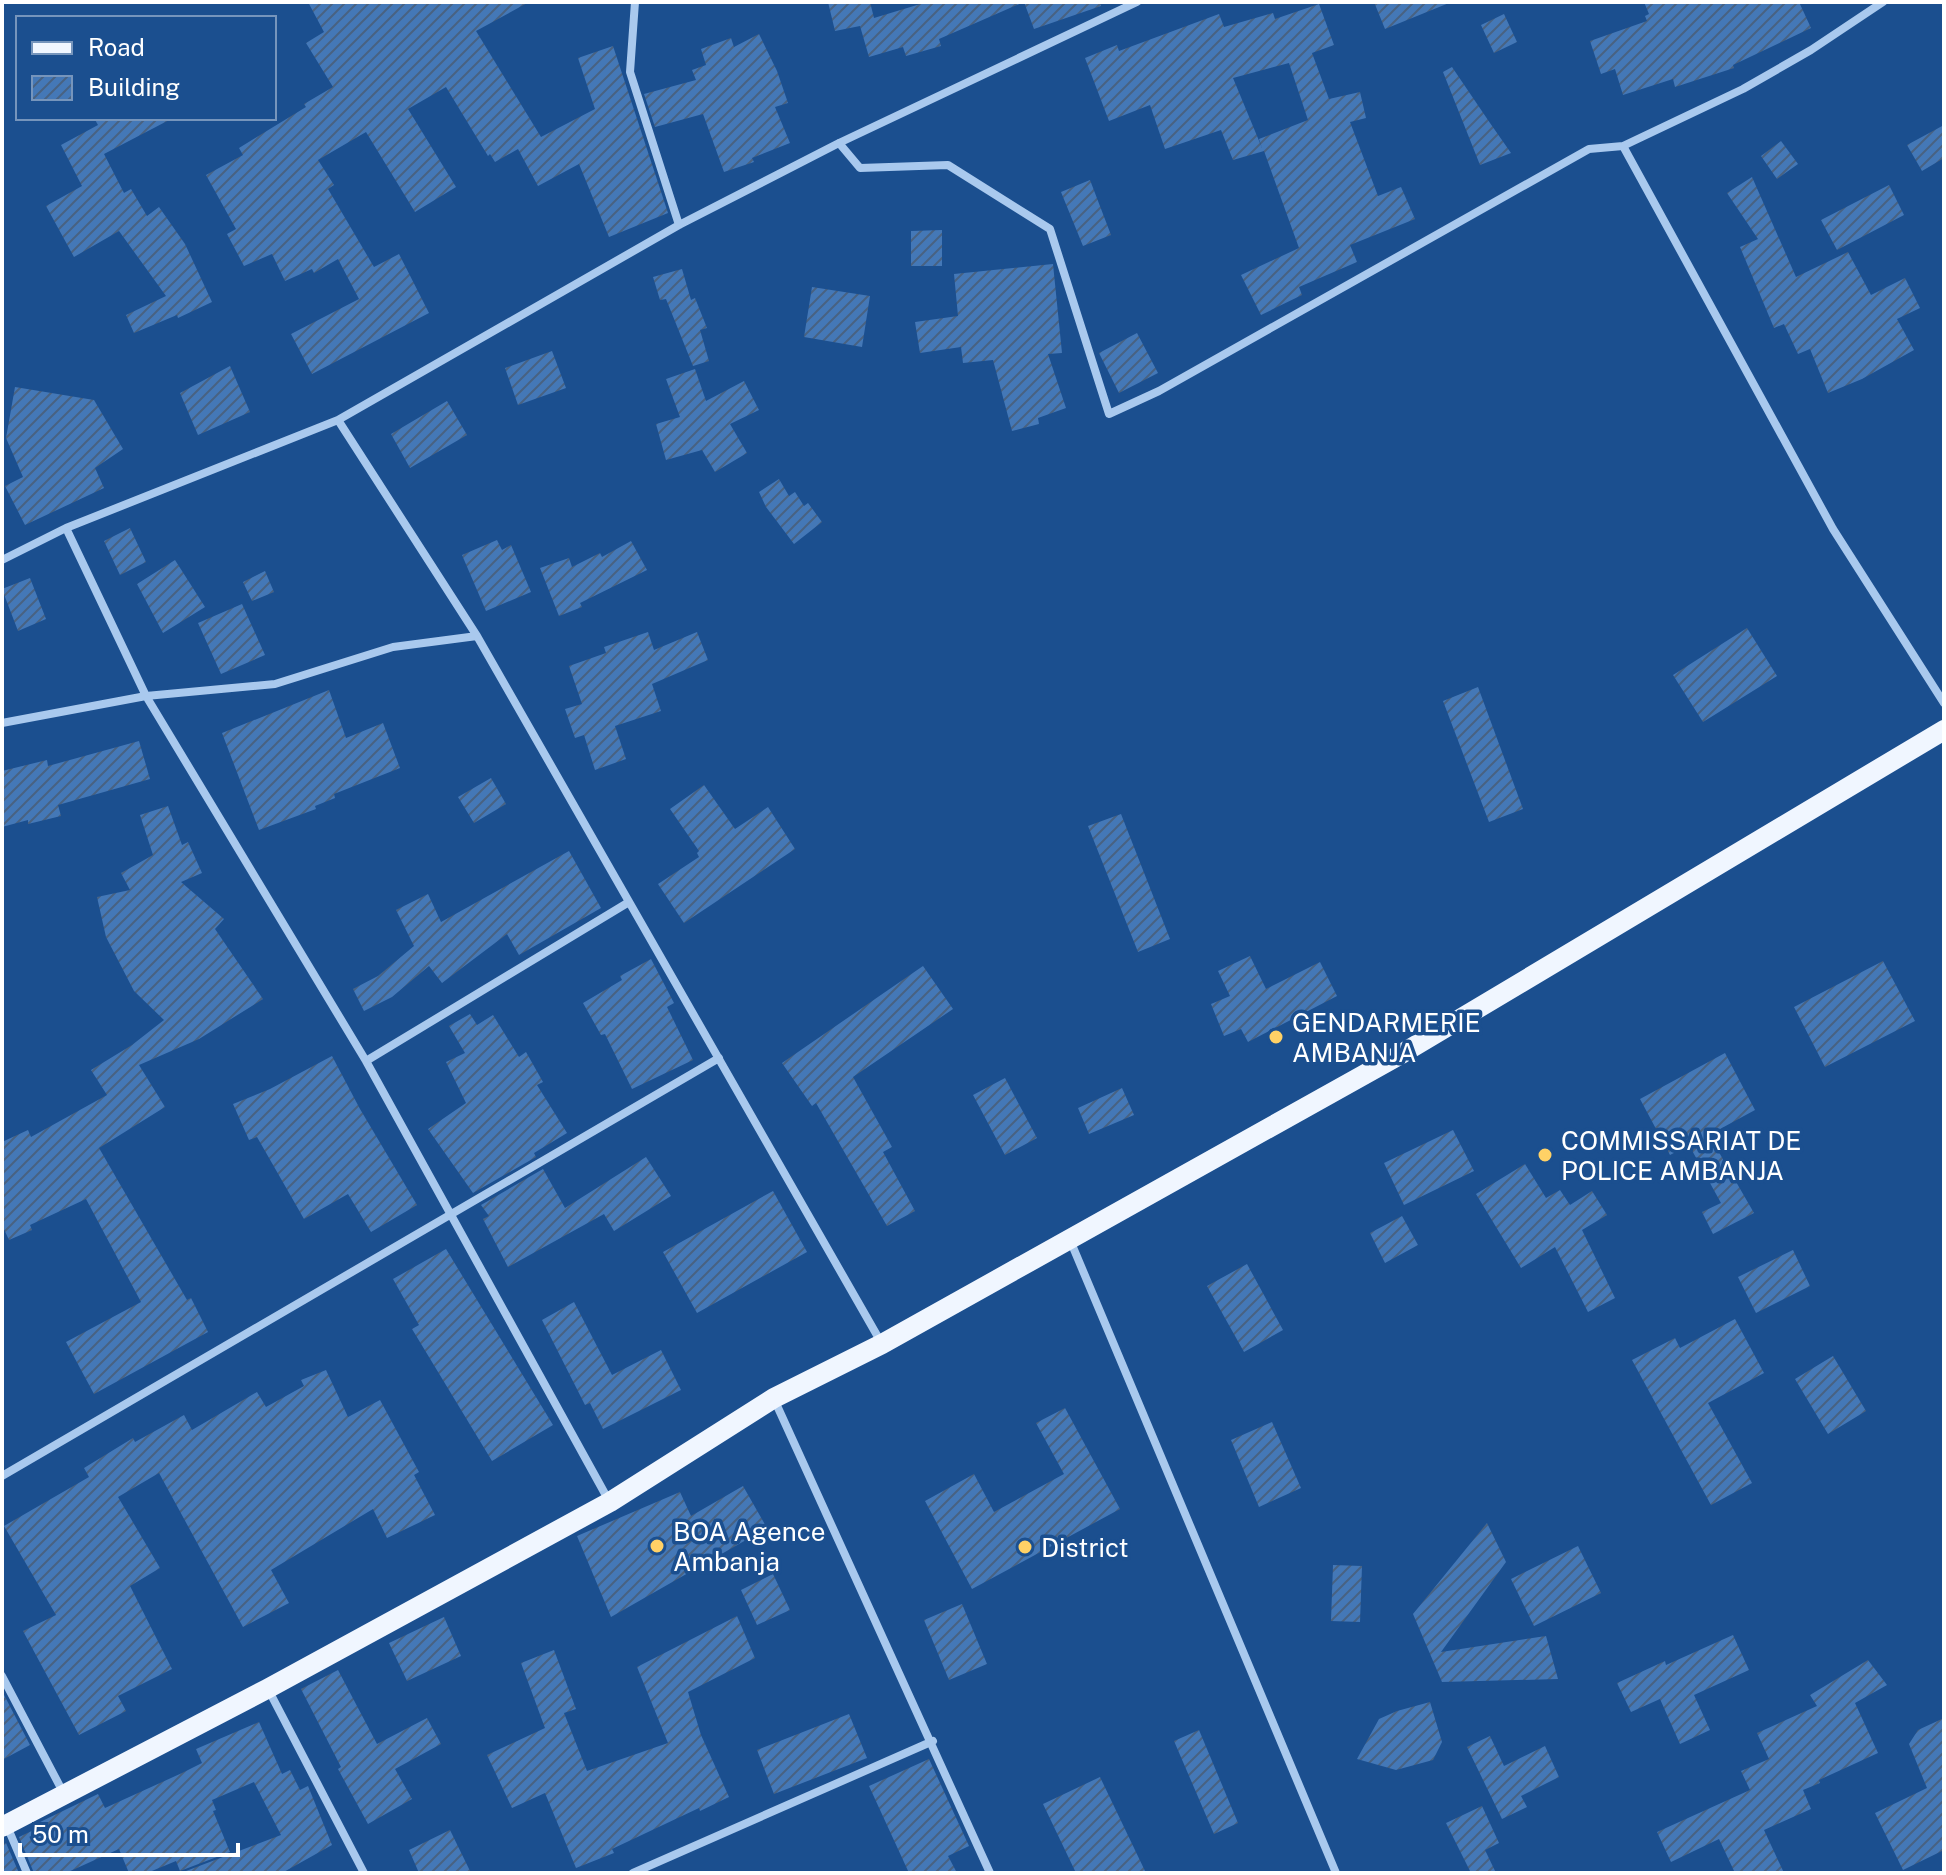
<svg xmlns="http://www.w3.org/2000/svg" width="1946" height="1875" font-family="'Public Sans',sans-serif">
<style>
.building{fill:url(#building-hatch);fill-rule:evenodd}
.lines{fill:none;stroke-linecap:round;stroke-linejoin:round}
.street{stroke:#a9c9ee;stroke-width:8}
.primary{stroke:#f0f6ff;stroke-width:20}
.poi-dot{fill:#ffd166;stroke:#1b4f8f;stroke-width:3}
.labels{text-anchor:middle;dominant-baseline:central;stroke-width:7;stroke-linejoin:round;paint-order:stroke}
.poi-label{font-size:26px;fill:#fff;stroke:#1b4f8f;text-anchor:start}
</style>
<defs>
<pattern id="building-hatch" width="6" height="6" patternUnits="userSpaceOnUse" patternTransform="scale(2)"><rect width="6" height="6" fill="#4478b7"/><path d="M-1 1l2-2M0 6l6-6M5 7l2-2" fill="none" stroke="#486282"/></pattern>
</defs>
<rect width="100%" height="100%" fill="#1b4f8f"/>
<path class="building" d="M 308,2 L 529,2 L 476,31 L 541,137 L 595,109 L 578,58 L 613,46 L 668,213 L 609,237 L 579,164 L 538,186 L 518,149 L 495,162 L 490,154 L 488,156 L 446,87 L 408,109 L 456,187 L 415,212 L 366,132 L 318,160 L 334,185 L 328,189 L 374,267 L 399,254 L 429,313 L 312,374 L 291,334 L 359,299 L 338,259 L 314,273 L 312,269 L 285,281 L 272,254 L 244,266 L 227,234 L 236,229 L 206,175 L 243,155 L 239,148 L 306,107 L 304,104 L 333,87 L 306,43 L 324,32 Z
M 828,2 L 870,2 L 874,18 L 927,2 L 1100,2 L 1101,6 L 1034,29 L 1024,2 L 939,39 L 941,46 L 906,56 L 903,47 L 869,57 L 860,26 L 835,31 Z
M 1374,2 L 1449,2 L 1449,3 L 1385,29 Z
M 1644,2 L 1799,2 L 1811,28 L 1733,65 L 1734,68 L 1675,87 L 1673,79 L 1623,95 L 1615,69 L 1601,74 L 1590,41 L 1647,21 L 1645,16 L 1649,14 Z
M 1319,4 L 1334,45 L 1312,53 L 1329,99 L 1360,92 L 1366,118 L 1350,122 L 1378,196 L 1401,187 L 1415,219 L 1350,245 L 1357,262 L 1299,287 L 1302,295 L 1261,315 L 1241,275 L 1299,248 L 1264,151 L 1233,160 L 1221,130 L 1165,149 L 1150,105 L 1109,121 L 1085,58 L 1117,45 L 1119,51 L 1219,14 L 1224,27 L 1273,13 L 1275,19 ZM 1289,63 L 1308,120 L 1259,139 L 1262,148 L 1233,78 Z
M 1504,14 L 1517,42 L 1494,53 L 1481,25 Z
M 759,34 L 777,71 L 788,103 L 775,107 L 790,143 L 752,158 L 754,162 L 724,172 L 703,114 L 655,127 L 644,94 L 696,80 L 692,70 L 706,65 L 701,49 L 731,38 L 734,47 Z
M 1452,67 L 1490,123 L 1511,153 L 1480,165 L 1443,72 Z
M 94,118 L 173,118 L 104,154 L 124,193 L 131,189 L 147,216 L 159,207 L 185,244 L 212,302 L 178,318 L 177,315 L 134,333 L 126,315 L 166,296 L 119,231 L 74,257 L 46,206 L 82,186 L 61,145 L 98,125 Z
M 1944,125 L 1944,158 L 1922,171 L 1907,145 Z
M 1781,141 L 1798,164 L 1777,179 L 1761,156 Z
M 1752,177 L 1796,277 L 1848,252 L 1871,295 L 1905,278 L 1920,308 L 1897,319 L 1914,350 L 1862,379 L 1828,393 L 1810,349 L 1798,354 L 1784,324 L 1774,328 L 1740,247 L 1758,239 L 1727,193 Z
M 1090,180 L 1111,235 L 1083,246 L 1061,192 Z
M 1889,185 L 1904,215 L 1837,250 L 1821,220 Z
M 942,230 L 942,266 L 911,266 L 911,231 Z
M 1053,264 L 1062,353 L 1048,354 L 1066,408 L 1038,418 L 1039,424 L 1012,431 L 993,360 L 963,363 L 961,347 L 920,353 L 915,322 L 958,316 L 954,274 Z
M 682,269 L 691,300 L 695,298 L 707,328 L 700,330 L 709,361 L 693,366 L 666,299 L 660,300 L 653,277 Z
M 812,287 L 870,296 L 862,347 L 804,337 Z
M 1137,333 L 1158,373 L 1119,393 L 1099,353 Z
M 552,351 L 566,388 L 518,405 L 505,368 Z
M 230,366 L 250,412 L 198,435 L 180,393 Z
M 695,369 L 706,401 L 744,381 L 759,410 L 730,424 L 747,453 L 715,472 L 702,450 L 666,460 L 656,424 L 680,417 L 666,379 Z
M 15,387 L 94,400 L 123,449 L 95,468 L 104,488 L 25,525 L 5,486 L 23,477 L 6,438 Z
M 447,401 L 467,435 L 410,468 L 391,434 Z
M 779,479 L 789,496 L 795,492 L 804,506 L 808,503 L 822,522 L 794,544 L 766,507 L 759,492 Z
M 130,528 L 146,562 L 120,575 L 104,541 Z
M 497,540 L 502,550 L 511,545 L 531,592 L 486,611 L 462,555 Z
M 631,541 L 647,570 L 580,603 L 582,607 L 559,616 L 540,568 L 569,558 L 572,567 L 600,553 L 602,557 Z
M 175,560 L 205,607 L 163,633 L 137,584 Z
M 265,571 L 274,592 L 252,601 L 243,582 Z
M 30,578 L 46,619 L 18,631 L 2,589 Z
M 242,604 L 265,655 L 221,674 L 198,623 Z
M 1747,628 L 1777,676 L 1703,722 L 1673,675 Z
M 648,632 L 654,650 L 697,632 L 708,660 L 652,684 L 661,711 L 615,726 L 626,759 L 595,770 L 584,735 L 575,738 L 565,709 L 582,704 L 569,666 L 606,653 L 604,647 Z
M 1478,687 L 1523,809 L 1489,822 L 1443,701 Z
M 329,690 L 346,738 L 383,723 L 400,768 L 334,794 L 335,798 L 315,806 L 316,809 L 259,830 L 222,733 Z
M 139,741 L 150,779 L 58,805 L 61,816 L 28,824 L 28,820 L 2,827 L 2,771 L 47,760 L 48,766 Z
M 491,778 L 506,804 L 474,823 L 458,797 Z
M 704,785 L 735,829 L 768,807 L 795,849 L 684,923 L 658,884 L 699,857 L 697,853 L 699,851 L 670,809 Z
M 168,806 L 182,845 L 188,842 L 202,873 L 181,882 L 224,919 L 215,929 L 263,999 L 199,1039 L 139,1065 L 165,1107 L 99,1148 L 187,1300 L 191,1298 L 208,1332 L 94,1394 L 66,1342 L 141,1302 L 86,1199 L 30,1225 L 32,1230 L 9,1240 L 2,1225 L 2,1142 L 28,1130 L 31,1137 L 107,1095 L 91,1070 L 132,1045 L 164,1020 L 134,991 L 106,937 L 97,897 L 130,890 L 121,873 L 153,855 L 140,815 Z
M 1121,814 L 1170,939 L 1138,952 L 1088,826 Z
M 569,851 L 601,908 L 519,955 L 507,934 L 442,983 L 429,966 L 392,997 L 364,1011 L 353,989 L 378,976 L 414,946 L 396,910 L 428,894 L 441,922 Z
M 1250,956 L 1266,989 L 1320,962 L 1337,996 L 1248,1042 L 1241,1029 L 1224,1036 L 1211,1004 L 1230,996 L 1218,971 Z
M 651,959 L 674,1003 L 667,1007 L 693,1060 L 632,1089 L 605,1034 L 601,1035 L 583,1003 L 622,980 L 620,976 Z
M 1883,961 L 1915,1021 L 1825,1067 L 1794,1007 Z
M 923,966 L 953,1009 L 853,1077 L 892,1147 L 883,1152 L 915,1211 L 887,1226 L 816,1103 L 812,1106 L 782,1063 Z
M 470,1014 L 477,1025 L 493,1015 L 519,1057 L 526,1052 L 543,1082 L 537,1085 L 567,1133 L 534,1153 L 536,1157 L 473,1193 L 428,1129 L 466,1103 L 446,1062 L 465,1053 L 449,1026 Z
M 1725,1053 L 1755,1110 L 1709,1135 L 1754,1213 L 1713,1234 L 1702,1212 L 1721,1203 L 1689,1145 L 1670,1155 L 1640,1099 Z
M 332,1056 L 360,1109 L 417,1205 L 371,1232 L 348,1194 L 304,1219 L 257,1137 L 249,1140 L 233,1104 L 270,1089 Z
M 1005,1078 L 1037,1138 L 1005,1155 L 973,1095 Z
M 1122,1088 L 1134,1115 L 1089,1134 L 1078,1108 Z
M 1453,1130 L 1474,1171 L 1404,1205 L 1384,1163 Z
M 646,1157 L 671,1196 L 614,1231 L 604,1214 L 508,1267 L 483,1219 L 489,1216 L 481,1205 L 543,1169 L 565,1208 Z
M 1525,1164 L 1546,1198 L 1560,1190 L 1570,1205 L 1592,1191 L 1607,1215 L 1582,1230 L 1615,1298 L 1588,1312 L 1555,1247 L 1521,1268 L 1476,1194 Z
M 773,1191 L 807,1252 L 697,1313 L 663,1252 Z
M 1402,1216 L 1418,1245 L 1385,1263 L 1370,1233 Z
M 446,1249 L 553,1425 L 492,1461 L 412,1329 L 419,1325 L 393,1279 Z
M 1793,1250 L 1810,1286 L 1756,1313 L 1738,1277 Z
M 1247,1264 L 1283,1330 L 1244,1352 L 1207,1286 Z
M 574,1302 L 612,1375 L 661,1350 L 681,1390 L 603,1429 L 590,1403 L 585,1405 L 542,1320 Z
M 1735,1319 L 1764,1373 L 1708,1403 L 1752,1483 L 1711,1505 L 1632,1360 L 1675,1338 L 1680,1348 Z
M 1833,1356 L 1866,1411 L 1828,1434 L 1795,1379 Z
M 326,1370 L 348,1417 L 380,1400 L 419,1472 L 414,1475 L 435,1515 L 387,1538 L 373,1509 L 271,1570 L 289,1603 L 243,1627 L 159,1473 L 118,1497 L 160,1568 L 130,1586 L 172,1669 L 118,1696 L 126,1711 L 79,1735 L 23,1631 L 56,1615 L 4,1526 L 89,1477 L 84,1468 L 133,1438 L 135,1442 L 184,1415 L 192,1430 L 257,1392 L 266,1407 L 304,1386 L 301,1380 Z
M 1065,1408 L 1120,1509 L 972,1589 L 925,1501 L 974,1474 L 994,1512 L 1064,1474 L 1036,1423 Z
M 1272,1422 L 1301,1488 L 1259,1507 L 1231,1440 Z
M 743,1486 L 767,1528 L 611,1617 L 577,1536 L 680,1492 L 691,1516 Z
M 1487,1523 L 1506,1562 L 1441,1652 L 1546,1636 L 1558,1679 L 1442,1682 L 1413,1614 Z
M 1578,1546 L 1601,1593 L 1534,1626 L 1511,1579 Z
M 1333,1565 L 1362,1566 L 1360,1622 L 1331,1621 Z
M 773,1574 L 790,1610 L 757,1625 L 741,1590 Z
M 962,1604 L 987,1664 L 949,1680 L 924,1620 Z
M 737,1616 L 755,1658 L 688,1692 L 701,1735 L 729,1797 L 700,1811 L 699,1808 L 612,1849 L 614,1853 L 576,1868 L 545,1793 L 512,1808 L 487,1755 L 545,1728 L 521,1663 L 554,1650 L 576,1709 L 564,1713 L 587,1771 L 668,1743 L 637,1667 Z
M 444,1617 L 461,1656 L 407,1681 L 389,1643 Z
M 1733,1635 L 1749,1670 L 1694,1695 L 1710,1730 L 1680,1744 L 1660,1699 L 1631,1712 L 1617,1683 L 1665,1661 L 1666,1665 Z
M 1868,1660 L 1887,1685 L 1855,1703 L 1878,1753 L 1819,1780 L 1820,1783 L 1803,1790 L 1811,1809 L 1764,1830 L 1784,1873 L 1735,1873 L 1719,1839 L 1671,1862 L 1657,1832 L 1750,1790 L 1741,1771 L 1769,1759 L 1757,1733 L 1817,1706 L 1810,1695 Z
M 338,1670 L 377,1744 L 427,1718 L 441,1744 L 395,1769 L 412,1799 L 368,1824 L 338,1769 L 341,1767 L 301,1689 Z
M 2,1691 L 30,1745 L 2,1760 Z
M 1430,1702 L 1442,1742 L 1433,1760 L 1396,1770 L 1357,1759 L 1379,1719 L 1397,1711 Z
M 849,1714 L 867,1758 L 774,1794 L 757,1750 Z
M 1944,1718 L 1944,1850 L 1903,1870 L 1875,1813 L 1927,1788 L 1909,1744 L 1918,1730 Z
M 259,1722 L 282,1774 L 290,1770 L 300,1790 L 308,1786 L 332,1845 L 282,1873 L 186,1873 L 186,1871 L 281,1835 L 254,1782 L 212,1800 L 216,1810 L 213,1811 L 230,1852 L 180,1871 L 176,1861 L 147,1873 L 129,1873 L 119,1849 L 66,1873 L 34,1873 L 19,1837 L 40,1827 L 38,1823 L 98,1794 L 105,1808 L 182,1773 L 202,1763 L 196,1749 Z
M 1199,1730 L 1238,1823 L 1214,1834 L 1174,1741 Z
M 1490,1736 L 1504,1766 L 1545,1746 L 1559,1777 L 1521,1796 L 1527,1807 L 1502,1819 L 1467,1747 Z
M 929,1759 L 969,1846 L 948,1856 L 957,1873 L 909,1873 L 869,1786 Z
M 1100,1777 L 1146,1873 L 1076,1873 L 1043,1804 Z
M 1482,1806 L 1499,1843 L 1485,1850 L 1496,1873 L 1471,1873 L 1446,1823 Z
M 450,1830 L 471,1873 L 419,1873 L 409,1850 Z
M 6,1843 L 19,1873 L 2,1873 L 2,1845 Z"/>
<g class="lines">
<path class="street" d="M 635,2 L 630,72 L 679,225
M 839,143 L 860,168 L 948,165 L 1050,229 L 1109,414 L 1159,391 L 1589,149 L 1623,146 L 1833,529 L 1944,703
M 1623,146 L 1743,89 L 1811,50 L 1883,2
M 338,420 L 477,636
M 66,528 L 146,696 L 366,1061 L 609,1501
M 2,560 L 66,528 L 338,420 L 679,225 L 839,143 L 1137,2
M 2,723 L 146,696 L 275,684 L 393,647 L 477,636 L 882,1344
M 366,1061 L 629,902
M 1070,1240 L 1336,1873
M 774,1399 L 990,1873
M 2,1476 L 719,1058
M 2,1676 L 64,1794
M 268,1689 L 364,1873
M 7,1826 L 27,1873
M 633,1873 L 933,1741"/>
<path class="primary" d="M 2,1827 L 267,1689 L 610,1502 L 774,1398 L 882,1344 L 1403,1053 L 1944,730"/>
</g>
<g class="poi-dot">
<circle cx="1276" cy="1037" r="8"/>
<circle cx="1545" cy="1155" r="8"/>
<circle cx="657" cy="1546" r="8"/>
<circle cx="1025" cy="1547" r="8"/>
</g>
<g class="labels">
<g class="poi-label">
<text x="1292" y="1022">GENDARMERIE<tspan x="1292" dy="30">AMBANJA</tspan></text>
<text x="1561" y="1140">COMMISSARIAT DE<tspan x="1561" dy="30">POLICE AMBANJA</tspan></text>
<text x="673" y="1531">BOA Agence<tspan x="673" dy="30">Ambanja</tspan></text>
<text x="1041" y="1547">District</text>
</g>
</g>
<rect width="1946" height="1875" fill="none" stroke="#ffffff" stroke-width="8"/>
<rect x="16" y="16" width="260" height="104" fill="#1b4f8f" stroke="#7695bc" stroke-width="2"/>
<rect x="32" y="42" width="40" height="12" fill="#f0f6ff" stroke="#7695bc" stroke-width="2"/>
<text x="88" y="56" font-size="24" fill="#ffffff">Road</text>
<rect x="32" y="76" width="40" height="24" fill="url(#building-hatch)" stroke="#7695bc" stroke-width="2"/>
<text x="88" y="96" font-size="24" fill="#ffffff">Building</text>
<path d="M20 1843v12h218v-12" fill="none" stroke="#ffffff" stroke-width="4"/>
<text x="32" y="1843" font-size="24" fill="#ffffff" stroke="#1b4f8f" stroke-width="6" paint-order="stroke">50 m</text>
</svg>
